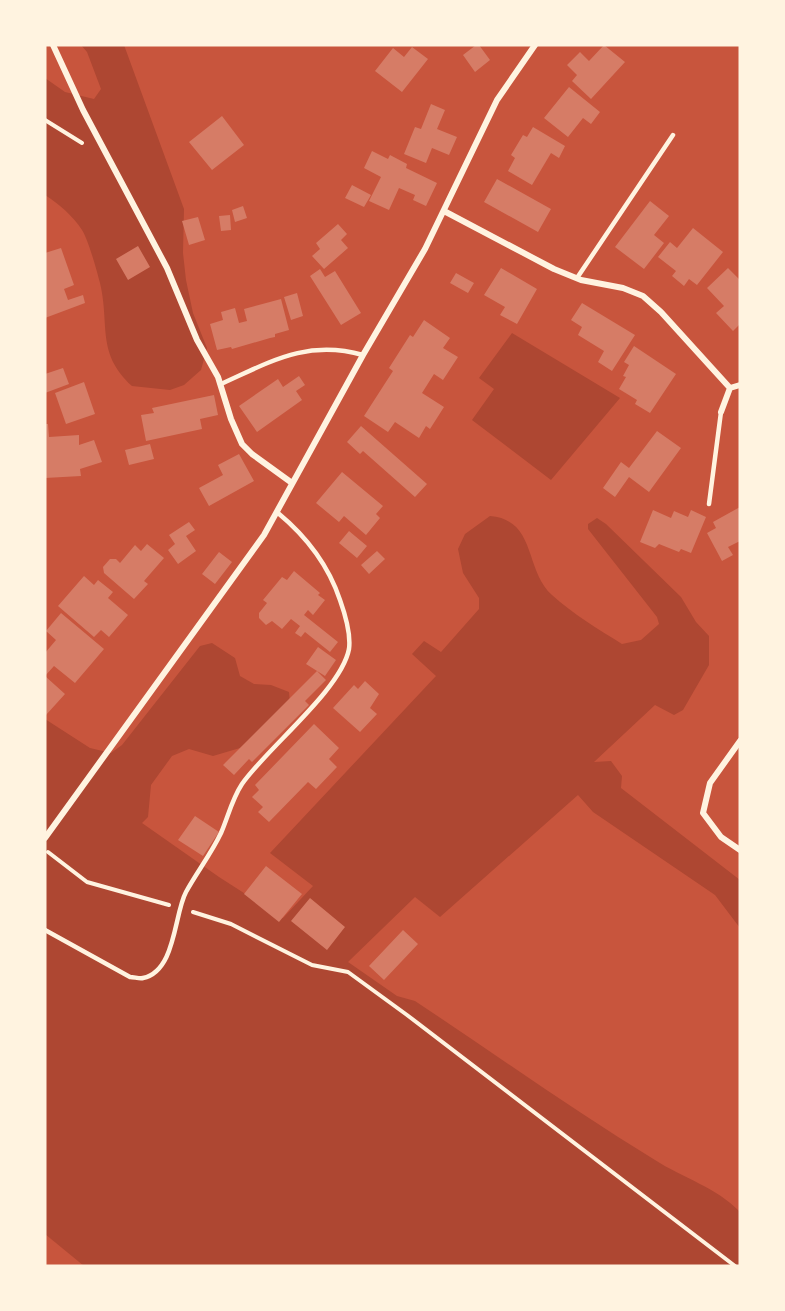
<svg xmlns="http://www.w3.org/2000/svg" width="785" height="1311" font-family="'Libre Baskerville',serif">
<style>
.green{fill:#ae4732}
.building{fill:#d67c66}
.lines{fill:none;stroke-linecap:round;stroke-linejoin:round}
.path{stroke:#fff3e0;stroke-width:4}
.service{stroke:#fff3e0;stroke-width:4.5}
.minor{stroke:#fff3e0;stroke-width:6}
</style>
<rect width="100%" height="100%" fill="#c8553d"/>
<path class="green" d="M 81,45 L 124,45 L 184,209 L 183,253 L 186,280 L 193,313 L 207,348 L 201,370 L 184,385 L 170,390 L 132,386 C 96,353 110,325 100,283 C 97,271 88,239 82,230 C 73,216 58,203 45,195 L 45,78 L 65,92 L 94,99 L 101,89 L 87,52 Z
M 512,333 L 620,398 L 551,480 L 472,420 L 494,389 L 479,378 Z
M 490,516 C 537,520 524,570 552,595 C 573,614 598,629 622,644 L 641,640 L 659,624 L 657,617 L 588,529 L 588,524 L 597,518 L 606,524 L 681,597 L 696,622 L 709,636 L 709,665 L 683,710 L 674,715 L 655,705 L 594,762 L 611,761 L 622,776 L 621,788 L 740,880 L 740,928 L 715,895 L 593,812 L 578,795 L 440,917 L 415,897 L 348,962 L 397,996 L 415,1001 C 495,1054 573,1110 655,1160 C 683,1178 716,1187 740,1212 L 740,1266 L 84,1266 L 45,1234 L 45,719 L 90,748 L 111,753 L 122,745 L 200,646 L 212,643 L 235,658 L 240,676 L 254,684 L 271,685 L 289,692 L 290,703 L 240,748 L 213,756 L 189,749 L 172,756 L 151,785 L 148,817 L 142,823 L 219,877 L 283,918 L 313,886 L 270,853 L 436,676 L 412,654 L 424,641 L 441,652 L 479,609 L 479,598 L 463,573 L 458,549 L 465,534 Z"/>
<path class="building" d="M 476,45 L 479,45 L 490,60 L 475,72 L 463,55 Z
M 604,45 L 625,62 L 591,99 L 572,81 L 577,75 L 567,65 L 580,52 L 589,61 Z
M 412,47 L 428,59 L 402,92 L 375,71 L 393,48 L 404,57 Z
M 569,87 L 600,112 L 591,124 L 583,118 L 568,137 L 544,118 Z
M 431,104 L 445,110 L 437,129 L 457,137 L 449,155 L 432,148 L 426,163 L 404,154 L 415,127 L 421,129 Z
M 222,116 L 244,145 L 212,170 L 189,142 Z
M 533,127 L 565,146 L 559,158 L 551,153 L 532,185 L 508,171 L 515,158 L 511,155 L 523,135 L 527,137 Z
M 372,151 L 388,159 L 390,155 L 407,164 L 406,168 L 437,183 L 426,206 L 413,200 L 415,195 L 399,188 L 389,210 L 369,201 L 381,177 L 364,168 Z
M 497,179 L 551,209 L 538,232 L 484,202 Z
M 352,185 L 371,195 L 364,207 L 345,198 Z
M 650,201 L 669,216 L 654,235 L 664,243 L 644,269 L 615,247 Z
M 243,206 L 247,218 L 235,222 L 232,210 Z
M 230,215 L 231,230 L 221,231 L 219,216 Z
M 198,217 L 205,240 L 189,245 L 182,221 Z
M 338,224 L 347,234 L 341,240 L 348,248 L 324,269 L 312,256 L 320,249 L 316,243 Z
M 693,228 L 723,252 L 697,285 L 689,279 L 684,286 L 672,276 L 676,271 L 658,257 L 670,242 L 677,248 Z
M 138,246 L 150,267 L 128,280 L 116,259 Z
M 61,248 L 74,285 L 64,289 L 68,300 L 83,295 L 85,303 L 45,318 L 45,253 Z
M 501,268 L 537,289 L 517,324 L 500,315 L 505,307 L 484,295 Z
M 728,268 L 740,280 L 740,324 L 733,331 L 716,313 L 724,306 L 707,288 Z
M 320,269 L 325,277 L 335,271 L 361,313 L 341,325 L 310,276 Z
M 456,273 L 474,283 L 468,293 L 450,283 Z
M 297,293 L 303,316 L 291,320 L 284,297 Z
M 281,299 L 289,330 L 275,334 L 275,337 L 270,338 L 232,349 L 231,347 L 217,350 L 210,324 L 223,320 L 221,312 L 235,308 L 239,323 L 247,321 L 244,309 Z
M 582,303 L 635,335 L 612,371 L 598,362 L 604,351 L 578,335 L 582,327 L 571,320 Z
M 424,320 L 450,338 L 443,348 L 458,357 L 443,380 L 434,374 L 422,393 L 444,407 L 430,429 L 426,426 L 419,438 L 395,422 L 388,432 L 364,416 L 393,371 L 389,368 L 410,335 L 413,337 Z
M 634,346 L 676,374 L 650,413 L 635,404 L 637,400 L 619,389 L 626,377 L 623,376 L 629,365 L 624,362 Z
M 63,368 L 69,384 L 45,393 L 45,374 Z
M 299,376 L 305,385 L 296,391 L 302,400 L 257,432 L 239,406 L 278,379 L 283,387 Z
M 84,382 L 95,414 L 66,424 L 55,393 Z
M 214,395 L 218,415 L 200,419 L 202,429 L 146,441 L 141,415 L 154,413 L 152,408 Z
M 45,424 L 48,424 L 49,437 L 79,435 L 79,445 L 94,440 L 102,462 L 80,469 L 81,476 L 45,478 Z
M 361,426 L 427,484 L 415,497 L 363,451 L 360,454 L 347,442 Z
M 657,431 L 681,448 L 649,492 L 629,477 L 615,497 L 603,488 L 621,462 L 629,468 Z
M 150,444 L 154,459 L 129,465 L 125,450 Z
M 239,454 L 254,481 L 209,506 L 199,488 L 223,475 L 218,465 Z
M 342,472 L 383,506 L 376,514 L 380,518 L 366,535 L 344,516 L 339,522 L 316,503 Z
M 740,507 L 740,541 L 728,547 L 733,555 L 722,561 L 707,533 L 716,528 L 713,522 Z
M 653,510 L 671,518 L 674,511 L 688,517 L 691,510 L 706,517 L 691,553 L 681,549 L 679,552 L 659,544 L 655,548 L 640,542 Z
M 189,522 L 195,530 L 186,536 L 196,551 L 178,564 L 168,550 L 175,544 L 169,535 Z
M 349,531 L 367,546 L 357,558 L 339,543 Z
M 147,544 L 164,558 L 144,581 L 148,584 L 134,599 L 104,573 L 103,567 L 110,559 L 116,559 L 120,563 L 135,545 L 141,551 Z
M 377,551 L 385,559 L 369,574 L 361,565 Z
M 219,552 L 232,562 L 215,584 L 202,574 Z
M 294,571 L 320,593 L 318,595 L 325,600 L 313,615 L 308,610 L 304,615 L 338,642 L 330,652 L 305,632 L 301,637 L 295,633 L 300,626 L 291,619 L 282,629 L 272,621 L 266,625 L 259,618 L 259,613 L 267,603 L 263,600 L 282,577 L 287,580 Z
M 84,576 L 94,585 L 98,580 L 113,592 L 108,598 L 128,615 L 109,637 L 101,630 L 94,637 L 58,606 Z
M 61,613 L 104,649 L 75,683 L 54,666 L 45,676 L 65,694 L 46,715 L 45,714 L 45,653 L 56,640 L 46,631 Z
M 318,647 L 336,660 L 325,676 L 306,664 Z
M 317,671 L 326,680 L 305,701 L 309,705 L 252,762 L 249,759 L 234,775 L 223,765 Z
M 365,681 L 379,694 L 370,708 L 377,714 L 360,732 L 333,708 L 354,685 L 358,689 Z
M 314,724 L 339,748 L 329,759 L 337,767 L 316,789 L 308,782 L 269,822 L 258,812 L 263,807 L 252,797 L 259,790 L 255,785 Z
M 195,816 L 219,832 L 203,856 L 178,840 Z
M 266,866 L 302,894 L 279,922 L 244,894 Z
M 310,898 L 345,927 L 327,950 L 291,921 Z
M 403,930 L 418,944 L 384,980 L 369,966 Z"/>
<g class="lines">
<path class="path" d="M 45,120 L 82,143
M 48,852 L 87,882 L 169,905
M 193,912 L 231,924 L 312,965 L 348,972 L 407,1015 L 735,1266"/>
<path class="service" d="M 577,278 L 673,135
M 221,384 C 270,362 307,339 363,355
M 709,504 L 721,412
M 45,930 L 130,977 C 134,977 140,979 143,978 C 176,971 174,914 186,892 C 197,872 211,854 221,833 C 228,817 232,799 242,784 C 268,747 341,690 349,649 C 351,634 345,614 340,600 C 328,564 307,537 278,513"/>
<path class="minor" d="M 53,45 L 83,110 L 167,268 L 197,340 L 218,377 L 231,419 L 242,444 L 252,454 L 292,483
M 444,211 L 554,269 L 581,280 L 623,288 L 643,296 L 661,312 L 730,388
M 721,412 L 730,388 L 740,385
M 740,741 L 710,783 L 703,813 L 721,837 L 740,850
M 45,838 L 264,535 L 363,355 L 425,249 L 497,100 L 535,45"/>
</g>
<rect width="785" height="1311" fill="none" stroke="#fff3e0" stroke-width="93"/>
</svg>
